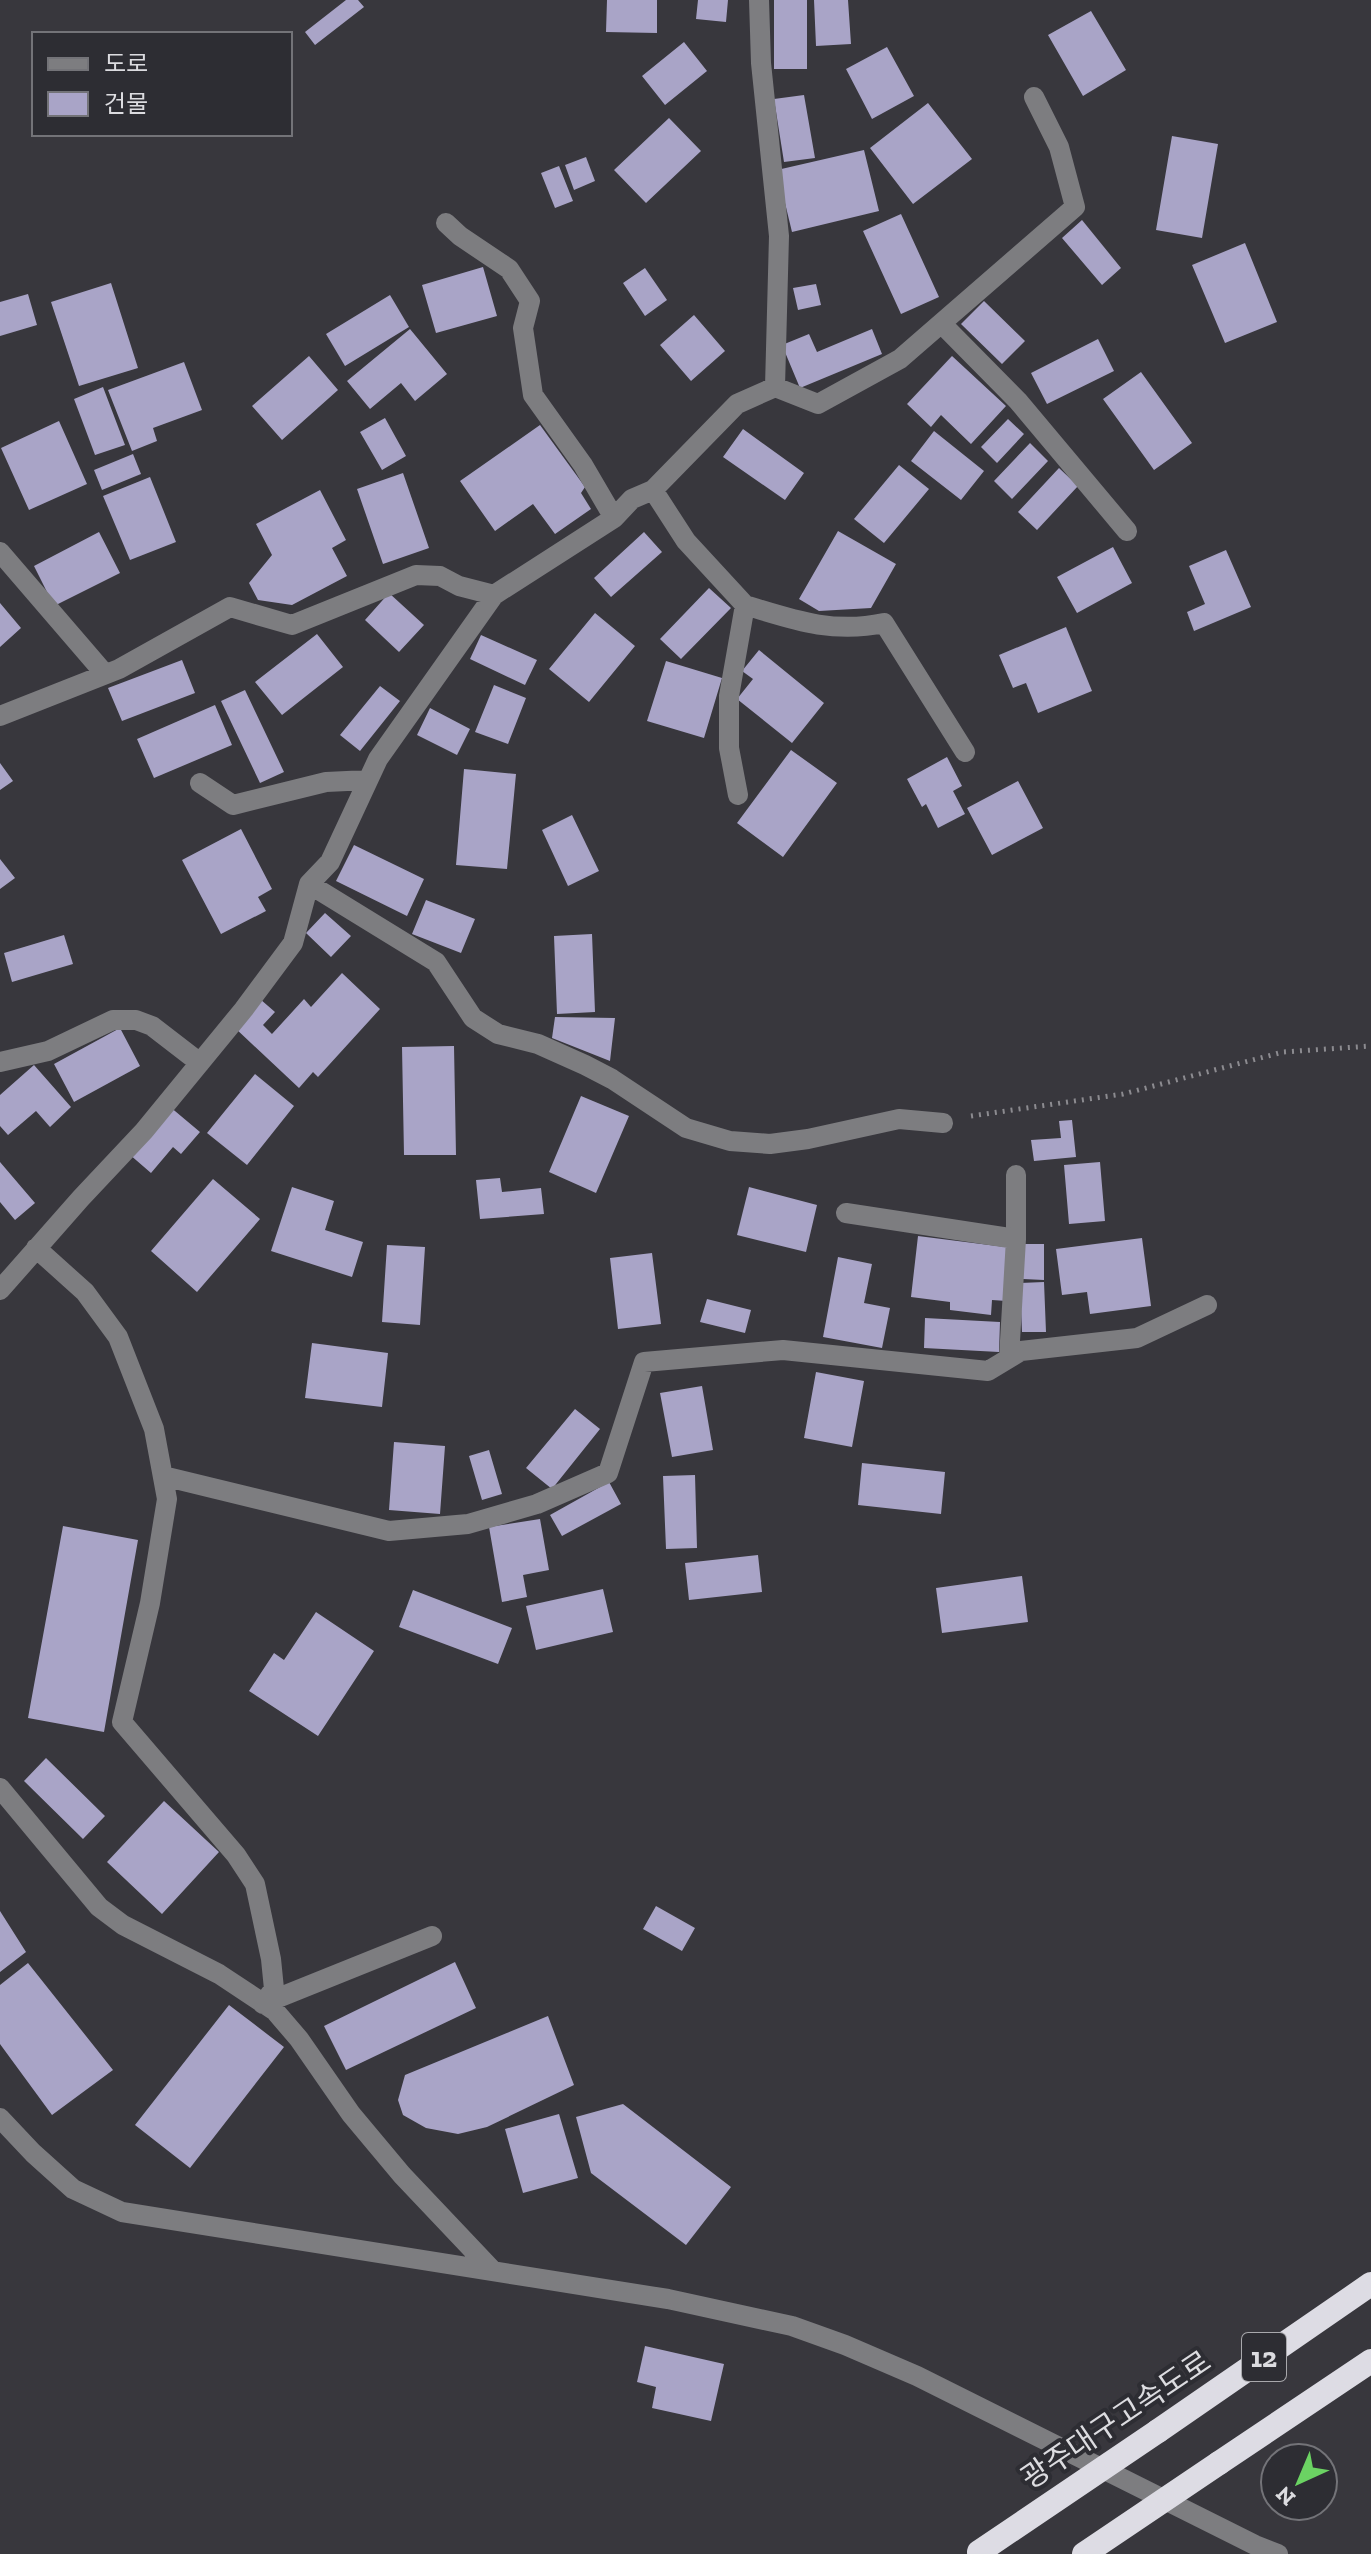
<svg xmlns="http://www.w3.org/2000/svg" width="1371" height="2554" font-family="'Zilla Slab','Noto Sans KR',serif">
<style>
.building{fill:#a9a4c7}
.lines{fill:none;stroke-linecap:round;stroke-linejoin:round}
.path{stroke:#8c8b90;stroke-width:5;stroke-dasharray:2 6;stroke-linecap:butt}
.minor{stroke:#7d7d80;stroke-width:20}
.highway{stroke:#dddce4;stroke-width:24}
.highway-bridge{stroke:#dddce4;stroke-width:24}
.labels{text-anchor:middle;dominant-baseline:central;stroke-width:8;stroke-linejoin:round;paint-order:stroke}
.shield{fill:#2d2d33;stroke:#a8a8ac;stroke-width:2}
.shield-label{font-size:28px;font-weight:bold;fill:#dcdce0}
.street-label{font-size:30px;fill:#dcdce0;stroke:#2d2d33}
</style>
<rect width="100%" height="100%" fill="#38373d"/>
<path class="building" d="M 346,0 L 358,0 L 364,7 L 315,45 L 305,32 Z
M 607,0 L 657,0 L 657,33 L 606,32 Z
M 698,0 L 728,0 L 726,22 L 696,19 Z
M 774,0 L 807,0 L 807,69 L 774,69 Z
M 814,0 L 848,0 L 851,44 L 816,46 Z
M 1091,11 L 1126,70 L 1083,96 L 1048,35 Z
M 684,42 L 707,71 L 665,105 L 642,76 Z
M 887,47 L 914,96 L 872,119 L 846,69 Z
M 804,95 L 815,158 L 784,162 L 774,99 Z
M 928,103 L 972,159 L 913,204 L 870,148 Z
M 669,118 L 701,151 L 646,203 L 614,170 Z
M 1172,136 L 1218,144 L 1202,238 L 1156,230 Z
M 864,150 L 879,211 L 792,232 L 777,170 Z
M 586,157 L 595,181 L 574,190 L 565,165 Z
M 559,166 L 573,201 L 555,208 L 541,173 Z
M 901,214 L 939,297 L 901,314 L 863,231 Z
M 1082,220 L 1121,268 L 1102,285 L 1062,238 Z
M 1245,243 L 1277,322 L 1225,343 L 1192,265 Z
M 483,267 L 497,316 L 436,333 L 422,285 Z
M 645,268 L 667,300 L 645,316 L 623,283 Z
M 111,283 L 138,368 L 79,386 L 51,302 Z
M 816,284 L 821,305 L 798,310 L 793,288 Z
M 28,294 L 37,325 L 0,336 L 0,302 Z
M 390,295 L 409,327 L 345,366 L 326,334 Z
M 984,301 L 1025,341 L 1002,364 L 961,324 Z
M 694,315 L 725,351 L 691,381 L 660,345 Z
M 410,329 L 447,374 L 415,401 L 401,383 L 370,409 L 347,381 Z
M 872,329 L 882,354 L 800,388 L 782,345 L 809,334 L 817,352 Z
M 1098,339 L 1114,371 L 1047,404 L 1031,373 Z
M 309,356 L 338,390 L 282,440 L 252,406 Z
M 952,356 L 1006,406 L 971,444 L 941,415 L 931,427 L 907,404 Z
M 184,362 L 202,410 L 153,428 L 157,441 L 132,451 L 108,390 Z
M 1141,372 L 1192,443 L 1154,470 L 1103,399 Z
M 103,387 L 125,445 L 95,455 L 74,399 Z
M 385,418 L 406,456 L 382,470 L 360,432 Z
M 1008,419 L 1024,434 L 997,463 L 981,447 Z
M 59,421 L 87,484 L 29,510 L 1,448 Z
M 540,425 L 585,487 L 581,493 L 591,509 L 555,534 L 533,504 L 495,531 L 460,481 Z
M 743,429 L 804,473 L 785,500 L 723,457 Z
M 934,431 L 984,471 L 961,500 L 911,461 Z
M 1030,443 L 1048,461 L 1012,499 L 994,481 Z
M 133,454 L 141,474 L 102,490 L 94,470 Z
M 899,465 L 929,489 L 884,543 L 854,519 Z
M 1059,468 L 1078,486 L 1037,530 L 1018,512 Z
M 403,473 L 429,548 L 383,564 L 357,489 Z
M 150,477 L 176,542 L 130,560 L 103,496 Z
M 320,490 L 346,540 L 332,548 L 347,576 L 292,605 L 258,600 L 249,583 L 272,555 L 256,524 Z
M 838,531 L 896,564 L 871,608 L 819,611 L 799,599 Z
M 99,532 L 120,573 L 54,606 L 34,566 Z
M 644,532 L 662,552 L 611,597 L 594,578 Z
M 1113,547 L 1132,583 L 1077,613 L 1057,577 Z
M 1226,550 L 1251,607 L 1194,631 L 1187,612 L 1205,604 L 1189,566 Z
M 709,588 L 731,608 L 681,659 L 660,639 Z
M 389,593 L 424,625 L 399,652 L 365,620 Z
M 0,603 L 21,628 L 0,647 Z
M 595,613 L 635,646 L 589,702 L 549,669 Z
M 1066,627 L 1092,691 L 1038,713 L 1026,683 L 1013,688 L 999,655 Z
M 317,634 L 343,667 L 282,715 L 255,682 Z
M 481,635 L 537,660 L 525,685 L 470,659 Z
M 759,650 L 824,703 L 792,743 L 737,699 L 753,679 L 742,671 Z
M 182,660 L 195,693 L 122,721 L 108,688 Z
M 666,661 L 722,678 L 704,738 L 647,721 Z
M 494,685 L 526,698 L 508,744 L 475,732 Z
M 380,686 L 400,701 L 360,751 L 340,735 Z
M 245,690 L 284,772 L 260,783 L 221,701 Z
M 215,705 L 232,745 L 154,778 L 137,739 Z
M 430,708 L 470,729 L 457,755 L 417,735 Z
M 791,750 L 837,783 L 783,857 L 737,823 Z
M 947,757 L 962,786 L 953,791 L 965,814 L 938,828 L 926,804 L 922,807 L 907,779 Z
M 0,763 L 13,781 L 0,790 Z
M 464,769 L 516,774 L 507,869 L 456,865 Z
M 1018,781 L 1043,828 L 992,855 L 967,808 Z
M 572,815 L 599,871 L 568,886 L 542,830 Z
M 241,829 L 272,889 L 258,897 L 266,911 L 221,934 L 182,860 Z
M 354,845 L 424,879 L 407,916 L 336,881 Z
M 0,859 L 15,878 L 0,889 Z
M 426,900 L 475,919 L 461,953 L 412,934 Z
M 325,913 L 351,936 L 331,957 L 306,933 Z
M 592,934 L 595,1012 L 557,1014 L 554,936 Z
M 64,935 L 73,964 L 12,982 L 4,953 Z
M 342,973 L 380,1009 L 318,1077 L 313,1072 L 299,1088 L 234,1027 L 260,999 L 275,1012 L 263,1025 L 272,1034 L 304,999 L 311,1007 Z
M 555,1017 L 615,1018 L 610,1061 L 552,1038 Z
M 120,1028 L 140,1066 L 74,1102 L 54,1064 Z
M 454,1046 L 456,1155 L 404,1155 L 402,1047 Z
M 34,1065 L 71,1107 L 50,1127 L 36,1111 L 8,1135 L 0,1126 L 0,1095 Z
M 255,1074 L 294,1106 L 247,1165 L 207,1133 Z
M 581,1096 L 629,1116 L 596,1193 L 549,1172 Z
M 169,1106 L 200,1132 L 181,1154 L 173,1147 L 151,1173 L 129,1154 Z
M 1072,1120 L 1076,1157 L 1034,1161 L 1031,1140 L 1061,1138 L 1059,1121 Z
M 0,1162 L 35,1203 L 15,1220 L 0,1202 Z
M 1100,1162 L 1105,1221 L 1069,1224 L 1064,1165 Z
M 500,1178 L 502,1192 L 541,1188 L 544,1214 L 480,1219 L 476,1180 Z
M 213,1179 L 260,1219 L 197,1292 L 151,1251 Z
M 292,1187 L 334,1201 L 325,1230 L 363,1242 L 352,1277 L 271,1251 Z
M 749,1187 L 817,1205 L 806,1252 L 737,1235 Z
M 918,1236 L 1013,1248 L 1007,1301 L 992,1300 L 991,1315 L 950,1310 L 950,1302 L 911,1297 Z
M 1142,1238 L 1151,1306 L 1090,1314 L 1087,1292 L 1062,1295 L 1056,1249 Z
M 1023,1244 L 1044,1244 L 1044,1280 L 1023,1279 Z
M 387,1245 L 425,1247 L 420,1325 L 382,1322 Z
M 652,1253 L 661,1324 L 618,1329 L 610,1258 Z
M 838,1257 L 872,1264 L 864,1303 L 890,1308 L 882,1348 L 823,1337 Z
M 1044,1282 L 1046,1332 L 1022,1332 L 1020,1283 Z
M 707,1299 L 751,1310 L 745,1333 L 700,1322 Z
M 925,1318 L 1000,1322 L 999,1352 L 924,1348 Z
M 312,1343 L 388,1353 L 382,1407 L 305,1398 Z
M 816,1372 L 864,1381 L 852,1447 L 804,1438 Z
M 702,1386 L 713,1450 L 672,1457 L 660,1393 Z
M 575,1409 L 600,1429 L 552,1489 L 526,1468 Z
M 394,1442 L 445,1446 L 440,1514 L 389,1510 Z
M 489,1450 L 502,1494 L 482,1500 L 469,1456 Z
M 862,1463 L 945,1472 L 941,1514 L 858,1505 Z
M 695,1475 L 697,1548 L 666,1549 L 663,1476 Z
M 609,1482 L 621,1504 L 562,1536 L 550,1515 Z
M 540,1519 L 549,1570 L 523,1575 L 527,1597 L 502,1602 L 489,1527 Z
M 63,1526 L 138,1540 L 104,1732 L 28,1718 Z
M 758,1555 L 762,1592 L 689,1600 L 685,1563 Z
M 1022,1576 L 1028,1622 L 942,1633 L 936,1588 Z
M 603,1589 L 613,1632 L 536,1650 L 526,1606 Z
M 413,1590 L 512,1628 L 498,1664 L 399,1627 Z
M 316,1612 L 374,1651 L 318,1736 L 249,1691 L 274,1653 L 284,1660 Z
M 46,1758 L 105,1816 L 83,1839 L 24,1781 Z
M 164,1801 L 219,1852 L 162,1914 L 107,1862 Z
M 656,1906 L 695,1928 L 682,1951 L 643,1929 Z
M 0,1911 L 26,1952 L 0,1972 Z
M 455,1962 L 476,2008 L 346,2070 L 324,2026 Z
M 28,1963 L 113,2070 L 52,2115 L 0,2044 L 0,1985 Z
M 229,2005 L 284,2047 L 190,2168 L 135,2125 Z
M 548,2016 L 574,2085 L 487,2127 L 458,2134 L 426,2128 L 403,2115 L 398,2100 L 405,2075 Z
M 623,2104 L 731,2187 L 686,2245 L 591,2173 L 576,2117 Z
M 559,2114 L 578,2178 L 523,2193 L 505,2129 Z
M 645,2346 L 724,2364 L 711,2421 L 652,2408 L 656,2387 L 637,2382 Z"/>
<g class="lines">
<path class="path" d="M 971,1116 L 1123,1094 L 1283,1052 L 1371,1046"/>
<path class="minor" d="M 446,223 L 460,236 L 509,269 L 530,301 L 523,328 L 533,395 L 583,465 L 614,518
M 942,324 L 1018,401 L 1127,531
M 775,387 L 818,404 L 900,359 L 1075,207 L 1059,147 L 1034,97
M 653,490 L 686,541 L 745,605 L 729,696 L 729,748 L 738,795
M 0,552 L 105,674
M 745,605 C 794,620 833,634 884,623 L 965,752
M 0,716 L 119,669 L 230,607 L 292,625 L 416,575 L 440,576 L 459,586 L 494,595
M 200,783 L 233,805 L 326,782 L 368,780
M 309,884 L 436,962 L 473,1018 L 498,1034 L 538,1044 L 585,1065 L 612,1079 L 686,1128 L 730,1141 L 770,1144 L 808,1139 L 899,1119 L 943,1123
M 0,1062 L 48,1051 L 113,1020 L 136,1020 L 152,1026 L 200,1063
M 1016,1175 L 1016,1239
M 846,1213 L 1016,1239 L 1009,1358
M 36,1248 L 85,1292 L 118,1337 L 154,1429 L 167,1499 L 150,1603 L 122,1722 L 236,1855 L 255,1884 L 271,1959 L 274,1989 L 263,2004
M 0,1290 L 81,1198 L 144,1131 L 244,1009 L 293,943 L 309,884 L 330,862 L 378,759 L 494,595 L 614,518 L 632,499 L 653,490 L 737,404 L 775,387 L 779,236 L 761,63 L 759,0
M 163,1476 L 389,1531 L 468,1524 L 537,1504 L 608,1473 L 644,1362 L 783,1350 L 988,1371 L 1021,1351 L 1137,1338 L 1207,1305
M 0,1788 L 99,1907 L 123,1925 L 219,1974 L 275,2011 L 299,2039 L 351,2114 L 402,2175 L 492,2270
M 263,2004 L 432,1936
M 0,2118 L 33,2153 L 73,2189 L 122,2212 L 668,2299 L 792,2326 L 845,2345 L 917,2376 L 1255,2545 L 1278,2554"/>
<path class="highway" d="M 1158,2431 L 1371,2284
M 1219,2463 L 1371,2361"/>
<path class="highway-bridge" d="M 979,2552 L 1158,2431
M 1084,2554 L 1219,2463"/>
</g>
<g class="labels">
<rect class="shield" x="1242" y="2333" width="44" height="48" rx="6"/>
<g class="shield-label">
<text x="1264" y="2357">12</text>
</g>
<g class="street-label">
<text transform="translate(1116 2420) rotate(-34)">광주대구고속도로</text>
</g>
</g>
<rect x="32" y="32" width="260" height="104" fill="#2d2d33" stroke="#737378" stroke-width="2"/>
<rect x="48" y="58" width="40" height="12" fill="#7d7d80" stroke="#737378" stroke-width="2"/>
<text x="104" y="72" font-size="24" fill="#dcdce0">도로</text>
<rect x="48" y="92" width="40" height="24" fill="#a9a4c7" stroke="#737378" stroke-width="2"/>
<text x="104" y="112" font-size="24" fill="#dcdce0">건물</text>
<g transform="translate(1299 2482) rotate(224)"><circle r="38" fill="#2d2d33" stroke="#737378" stroke-width="2"/>
<path d="M0-6L14 30L0 20L-14 30Z" fill="#6bd363"/>
<text y="-12" font-size="22" font-weight="bold" text-anchor="middle" fill="#dcdce0">N</text>
</g>
</svg>
